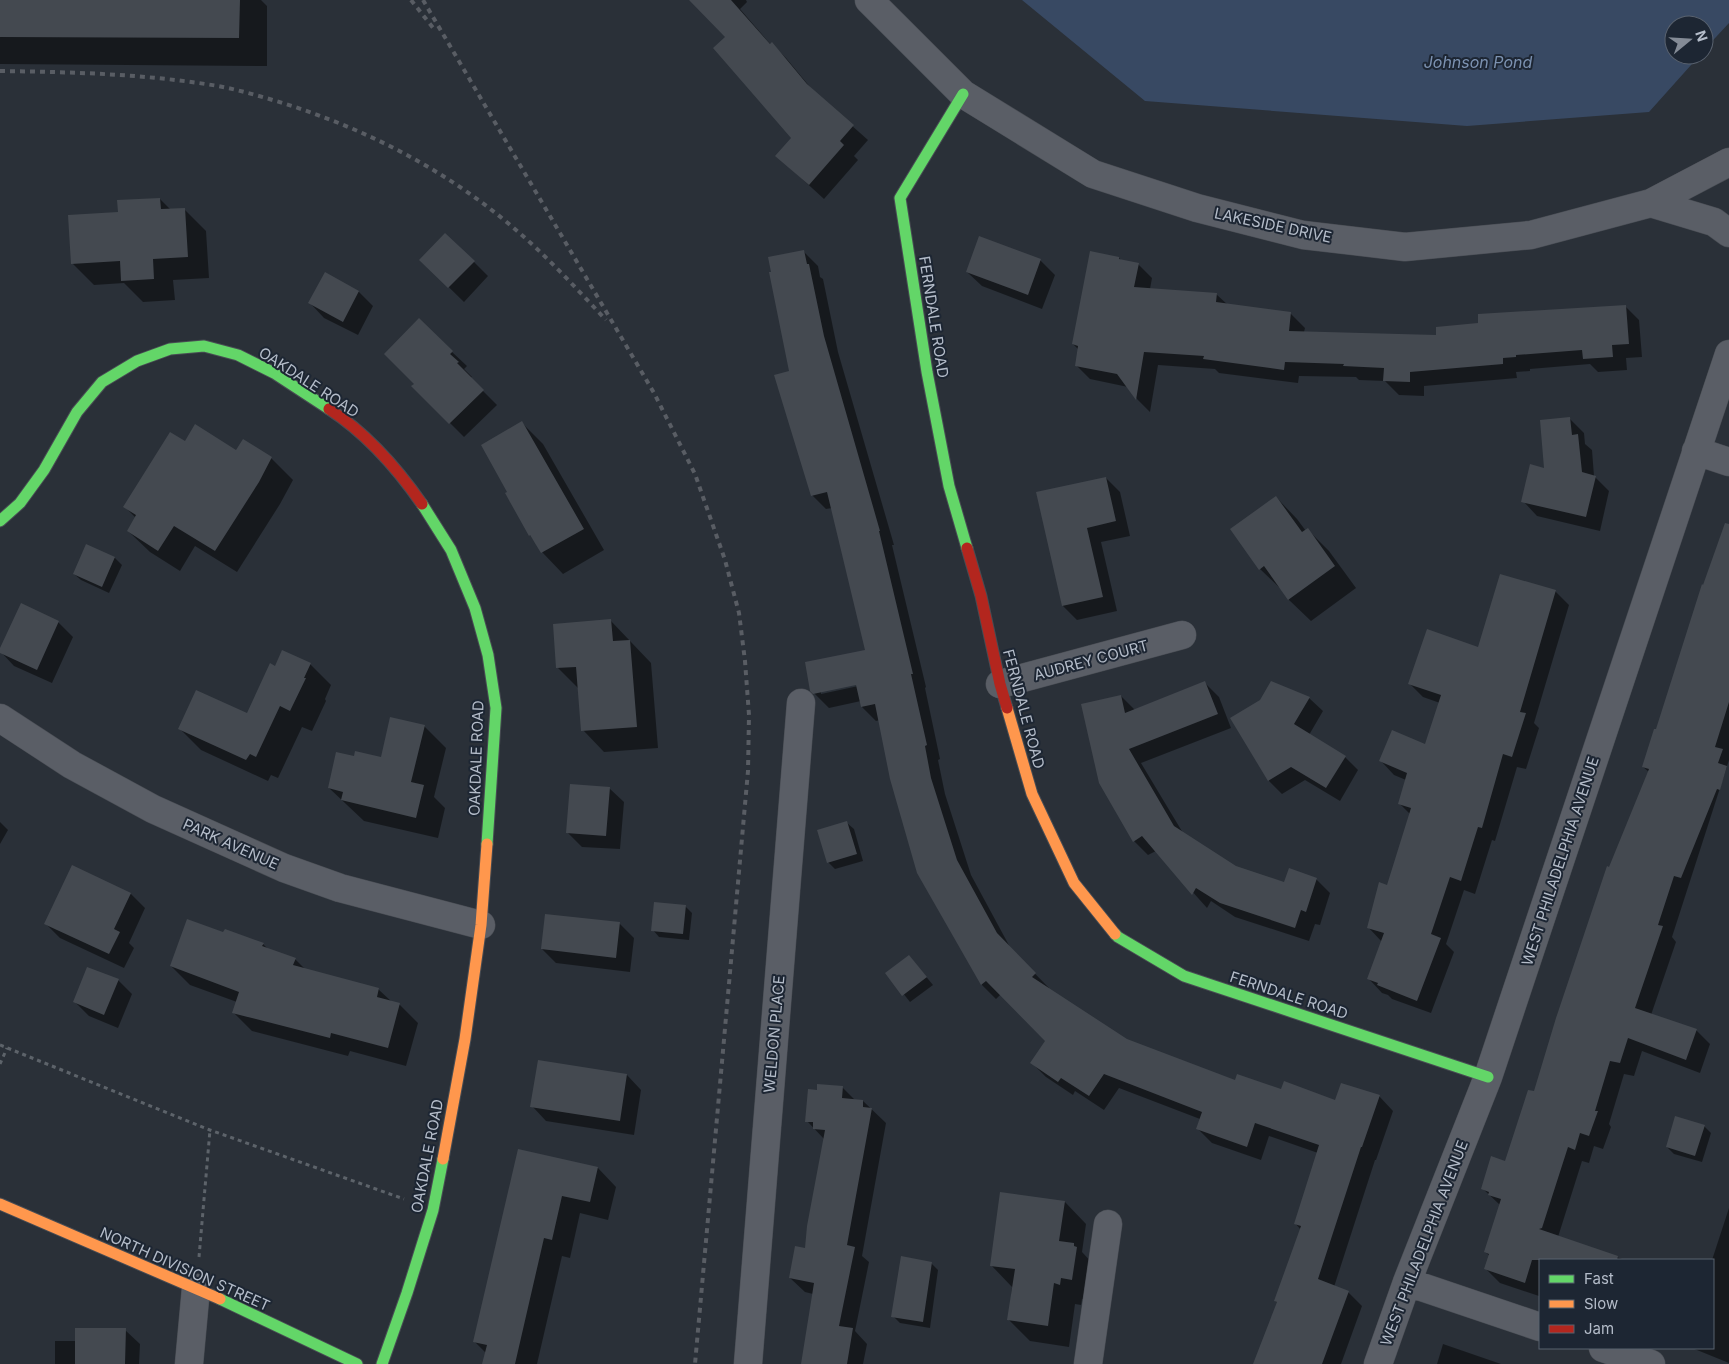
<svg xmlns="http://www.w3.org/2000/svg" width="1729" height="1364" font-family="Inter,sans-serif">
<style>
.water{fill:#384963}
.shadow{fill:#0007;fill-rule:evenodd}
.building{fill:#444950}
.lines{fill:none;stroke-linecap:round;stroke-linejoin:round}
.street-casing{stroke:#484c53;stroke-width:29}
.fast-casing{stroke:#484c53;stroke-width:13}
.slow-casing{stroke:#484c53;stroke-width:13}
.jam-casing{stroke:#484c53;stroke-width:13}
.path{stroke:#5d636a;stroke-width:3;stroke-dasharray:4 4;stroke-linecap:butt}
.street{stroke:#5a5e66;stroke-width:28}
.fast{stroke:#63d668;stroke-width:11}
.slow{stroke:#ff974d;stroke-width:11}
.jam{stroke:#b3261e;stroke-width:11}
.rail{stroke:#595d64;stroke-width:4;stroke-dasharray:5 5;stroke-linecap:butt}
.labels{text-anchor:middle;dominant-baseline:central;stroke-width:4;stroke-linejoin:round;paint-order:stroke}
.street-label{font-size:15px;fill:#b4bcc9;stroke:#1d2633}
.water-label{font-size:16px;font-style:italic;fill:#7c92b1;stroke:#1d2633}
</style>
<rect width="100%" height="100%" fill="#2a3038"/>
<path class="water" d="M 1022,0 L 1729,0 L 1729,23 L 1704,50 L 1704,25 L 1674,25 L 1674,55 L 1700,55 L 1649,112 L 1467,126 L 1145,101 Z"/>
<path class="shadow" d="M 0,0 L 261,0 L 267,6 L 267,66 L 0,64 Z
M 691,0 L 746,0 L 747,2 L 740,9 L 771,45 L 772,44 L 786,58 L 815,93 L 868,140 L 854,156 L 858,160 L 824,199 L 777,156 L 792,138 L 727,37 Z
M 160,199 L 171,210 L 184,209 L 206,231 L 209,278 L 173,280 L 175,300 L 143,302 L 124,283 L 94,285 L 73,264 L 119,213 Z
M 804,252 L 818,266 L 820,277 L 823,279 L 838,352 L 894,545 L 892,545 L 926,687 L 925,688 L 940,759 L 938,760 L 945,794 L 971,875 L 1011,949 L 1049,988 L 1048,989 L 1126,1041 L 1236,1082 L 1336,1102 L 1379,1096 L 1393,1111 L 1376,1160 L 1375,1160 L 1334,1287 L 1348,1292 L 1362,1306 L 1341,1364 L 1254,1364 L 1278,1303 L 1275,1301 L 1301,1230 L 1295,1223 L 1318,1153 L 1269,1136 L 1261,1160 L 1212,1143 L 1197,1128 L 1200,1119 L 1119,1088 L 1104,1110 L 1075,1091 L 1073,1095 L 1046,1077 L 1032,1063 L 1047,1041 L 1001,994 L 996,999 L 982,985 L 919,873 L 880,720 L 876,721 L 862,707 L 861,701 L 829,708 L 814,693 L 867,651 L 832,508 L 826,509 L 812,495 L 790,372 ZM 862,683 L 863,685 L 821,694 L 821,691 Z
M 1119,258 L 1122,261 L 1138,264 L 1152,278 L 1150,289 L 1216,294 L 1228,305 L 1291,314 L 1305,328 L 1304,332 L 1438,337 L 1479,324 L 1625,306 L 1639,320 L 1642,357 L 1626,358 L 1627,370 L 1598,372 L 1590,364 L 1530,369 L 1530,371 L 1516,372 L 1517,378 L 1424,386 L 1424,396 L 1399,395 L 1385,381 L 1359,380 L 1356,377 L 1299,376 L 1298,383 L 1219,373 L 1215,369 L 1158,365 L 1150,412 L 1137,399 L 1128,387 L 1090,379 L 1076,365 L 1079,350 L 1073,344 Z
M 421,260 L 474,262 L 488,276 L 464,302 Z
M 1040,260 L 1055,275 L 1042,309 L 982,286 L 967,272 Z
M 325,274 L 359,292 L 373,306 L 358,335 L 324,318 L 310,303 Z
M 452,352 L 467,366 L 464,369 L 472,377 L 470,378 L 497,405 L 464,437 L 413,386 Z
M 1570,419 L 1584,433 L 1585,444 L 1592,450 L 1594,476 L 1609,491 L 1600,531 L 1537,516 L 1523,501 L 1545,469 Z
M 522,423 L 543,444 L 604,550 L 563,574 L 542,552 L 530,535 L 506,494 L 508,492 Z
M 186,443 L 271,458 L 293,480 L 280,504 L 237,572 L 195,546 L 180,571 L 150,552 L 128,531 L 136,518 L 125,507 Z
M 1106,478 L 1120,492 L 1130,536 L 1101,542 L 1117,611 L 1077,620 L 1063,606 L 1037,493 Z
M 1276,497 L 1297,519 L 1306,531 L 1308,530 L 1329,551 L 1356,588 L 1311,621 L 1289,600 L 1282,590 L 1260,569 Z
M 1729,537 L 1729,760 L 1672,937 L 1676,942 L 1651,1015 L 1696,1030 L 1710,1044 L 1700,1073 L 1642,1051 L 1634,1076 L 1624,1074 L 1609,1124 L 1611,1127 L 1603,1149 L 1594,1146 L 1589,1163 L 1582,1161 L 1558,1237 L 1625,1260 L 1540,1260 L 1540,1291 L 1539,1296 L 1500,1283 L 1486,1269 L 1490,1256 L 1485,1252 L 1500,1205 L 1482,1188 L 1506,1162 L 1535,1093 L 1610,868 L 1649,772 L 1643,767 Z
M 87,546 L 115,558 L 122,565 L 109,593 L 81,580 L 74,574 Z
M 1555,591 L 1569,605 L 1534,723 L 1539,728 L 1526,769 L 1517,767 L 1495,841 L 1492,840 L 1475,894 L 1464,890 L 1446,944 L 1454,952 L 1431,1013 L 1392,999 L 1388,995 L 1382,993 L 1369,979 L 1382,942 L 1368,927 L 1388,886 L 1410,814 L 1400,804 L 1406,780 L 1394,775 L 1381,761 L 1426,745 L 1440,703 L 1423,697 L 1409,683 L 1479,649 Z
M 21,605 L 58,622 L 73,637 L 52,683 L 14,666 L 0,651 Z
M 611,621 L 651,663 L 658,748 L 604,752 L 583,730 L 579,689 L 558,668 Z
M 310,664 L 331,685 L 325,699 L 326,701 L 312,731 L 302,727 L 278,778 L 271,775 L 268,781 L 201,750 L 180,729 L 247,715 L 276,667 Z
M 1205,683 L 1219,697 L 1231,728 L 1141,763 L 1183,833 L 1235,867 L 1284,884 L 1316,879 L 1330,893 L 1320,925 L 1315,924 L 1309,941 L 1235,917 L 1211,901 L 1207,908 L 1156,851 L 1148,855 L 1134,841 L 1121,696 L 1135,710 Z
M 1309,698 L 1323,711 L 1309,735 L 1345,757 L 1358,770 L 1340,801 L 1305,780 L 1282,794 L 1269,781 L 1232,718 Z
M 424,726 L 446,748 L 434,797 L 445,808 L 438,838 L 364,821 L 329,788 L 355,758 L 382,759 Z
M 609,788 L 624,802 L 620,849 L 582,847 L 568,833 Z
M 0,822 L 8,830 L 0,844 Z
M 847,823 L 854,829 L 863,861 L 835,869 L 828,862 Z
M 131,894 L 145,908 L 129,943 L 134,948 L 124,968 L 60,938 L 46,924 Z
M 685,906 L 692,913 L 689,940 L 659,937 L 653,930 Z
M 619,923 L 634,938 L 630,972 L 556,963 L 542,949 Z
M 225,930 L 263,944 L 268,949 L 295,959 L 306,970 L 378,989 L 392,1002 L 400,1005 L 418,1023 L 406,1066 L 350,1051 L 348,1056 L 252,1031 L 233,1012 L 237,1002 L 190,985 L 171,966 L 224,933 Z
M 909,956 L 933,985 L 910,1002 L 887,973 Z
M 118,980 L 132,994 L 118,1028 L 89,1016 L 75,1002 Z
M 627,1075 L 641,1090 L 634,1135 L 546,1121 L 532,1106 Z
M 842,1087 L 855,1100 L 863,1101 L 886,1123 L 862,1256 L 869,1262 L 855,1331 L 867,1344 L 863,1364 L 802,1364 L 813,1294 L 805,1292 L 790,1278 L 806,1250 L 824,1139 L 807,1121 L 818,1091 Z
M 1704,1126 L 1711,1133 L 1702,1162 L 1674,1154 L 1667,1147 Z
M 519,1150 L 598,1168 L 616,1187 L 608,1220 L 580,1213 L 570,1258 L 562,1256 L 537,1364 L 484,1364 L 486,1353 L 475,1342 Z
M 1065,1202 L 1086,1224 L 1082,1252 L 1095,1266 L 1093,1301 L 1082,1299 L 1081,1305 L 1075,1304 L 1069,1347 L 1030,1341 L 1009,1320 L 1012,1287 L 991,1265 Z
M 1729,1208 L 1729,1363 L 1692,1348 L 1713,1348 L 1712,1260 Z
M 931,1263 L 938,1270 L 930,1328 L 900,1323 L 893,1316 Z
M 125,1330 L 140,1344 L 139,1364 L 55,1364 L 55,1341 L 76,1341 Z
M 1443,1344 L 1501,1364 L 1437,1364 Z"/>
<path class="building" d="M 0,0 L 240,0 L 239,38 L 0,37 Z
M 689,0 L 731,0 L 770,44 L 772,42 L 807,84 L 854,125 L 840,141 L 844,145 L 809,185 L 775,156 L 791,138 L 713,48 L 725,37 Z
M 160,198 L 161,209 L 185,208 L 188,257 L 153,259 L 154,279 L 121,281 L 120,261 L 71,264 L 68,215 L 118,212 L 117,200 Z
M 445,233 L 475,261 L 448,288 L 419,260 Z
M 979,236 L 1041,259 L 1028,295 L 966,272 Z
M 804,250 L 807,264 L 809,264 L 824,336 L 880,531 L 879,531 L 913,674 L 911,674 L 927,745 L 925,746 L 931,778 L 957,860 L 997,933 L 1036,973 L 1032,977 L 1127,1039 L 1235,1080 L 1237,1074 L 1281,1089 L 1284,1081 L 1335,1100 L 1341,1083 L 1380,1095 L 1362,1147 L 1361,1147 L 1318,1279 L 1349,1291 L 1322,1364 L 1253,1364 L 1277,1302 L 1274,1301 L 1301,1226 L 1294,1224 L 1319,1145 L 1255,1123 L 1247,1147 L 1196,1129 L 1202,1112 L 1104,1074 L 1089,1096 L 1061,1078 L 1058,1082 L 1030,1063 L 1045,1041 L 986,981 L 981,985 L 917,873 L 890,779 L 875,704 L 861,707 L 856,685 L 813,694 L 810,691 L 805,662 L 865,650 L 827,492 L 811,496 L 774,375 L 789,371 L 769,272 L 771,272 L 768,257 Z
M 1090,251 L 1119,257 L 1119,259 L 1139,263 L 1134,287 L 1217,293 L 1216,302 L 1291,312 L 1289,331 L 1436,335 L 1436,327 L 1478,323 L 1478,314 L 1626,305 L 1629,344 L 1612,345 L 1613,357 L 1583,359 L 1582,350 L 1516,355 L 1516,357 L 1503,358 L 1503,364 L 1410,372 L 1410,382 L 1383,381 L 1384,368 L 1343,366 L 1344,364 L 1285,362 L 1284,370 L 1203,359 L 1204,356 L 1144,352 L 1136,400 L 1117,374 L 1075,366 L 1078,346 L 1072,344 Z
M 325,272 L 359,291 L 343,322 L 308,303 Z
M 419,318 L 453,351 L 450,354 L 459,362 L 457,363 L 484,390 L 449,424 L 411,386 L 414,384 L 384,354 Z
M 1570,417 L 1572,435 L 1578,434 L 1582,472 L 1596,476 L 1586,517 L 1521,502 L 1530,464 L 1544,468 L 1540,420 Z
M 522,421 L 584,529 L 541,553 L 530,535 L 529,536 L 505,493 L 507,492 L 481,445 Z
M 195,424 L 236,450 L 243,439 L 272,457 L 259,482 L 215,551 L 174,526 L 158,551 L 127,531 L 136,515 L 123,507 L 170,432 L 185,441 Z
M 1106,477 L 1116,521 L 1087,528 L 1103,597 L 1062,606 L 1036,492 Z
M 1276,496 L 1302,532 L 1308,528 L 1335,566 L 1288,600 L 1264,566 L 1259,570 L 1230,529 Z
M 1725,523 L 1729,524 L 1729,702 L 1715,747 L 1723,749 L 1718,763 L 1727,766 L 1720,790 L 1717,789 L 1681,878 L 1674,876 L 1658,925 L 1663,926 L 1635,1008 L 1697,1029 L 1686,1060 L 1628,1038 L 1620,1063 L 1610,1061 L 1595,1111 L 1598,1111 L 1589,1136 L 1580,1133 L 1575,1150 L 1568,1147 L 1542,1228 L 1539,1229 L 1618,1256 L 1617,1260 L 1532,1260 L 1525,1283 L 1484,1269 L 1489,1254 L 1484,1252 L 1501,1199 L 1488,1195 L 1489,1192 L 1481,1189 L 1491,1156 L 1505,1161 L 1528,1090 L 1534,1091 L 1556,1018 L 1607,866 L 1609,867 L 1649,769 L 1642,767 L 1654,729 L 1656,729 L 1702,584 L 1703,585 Z
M 86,544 L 115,557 L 102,587 L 73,574 Z
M 1500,574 L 1556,590 L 1520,712 L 1526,713 L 1512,757 L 1503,754 L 1482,828 L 1478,827 L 1461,881 L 1450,877 L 1431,934 L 1441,938 L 1417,1001 L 1377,985 L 1378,983 L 1367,979 L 1384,933 L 1367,928 L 1379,882 L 1387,885 L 1411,808 L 1398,804 L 1407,773 L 1379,761 L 1392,730 L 1425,744 L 1441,695 L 1408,684 L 1427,629 L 1478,647 Z
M 21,603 L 59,621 L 37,670 L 0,653 L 0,648 Z
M 611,619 L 613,641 L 630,640 L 637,727 L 581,731 L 576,667 L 556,668 L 553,624 Z
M 282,650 L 311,663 L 304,678 L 306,678 L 290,711 L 280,706 L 256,757 L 250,754 L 246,760 L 178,729 L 196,690 L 247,713 L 270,663 L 275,666 Z
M 1205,681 L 1218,714 L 1129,749 L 1174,826 L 1236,866 L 1284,882 L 1289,868 L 1317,878 L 1306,912 L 1301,910 L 1295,928 L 1220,903 L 1196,888 L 1192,895 L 1142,836 L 1133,842 L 1099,783 L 1081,704 L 1121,695 L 1125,713 Z
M 1271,681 L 1310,697 L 1294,724 L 1346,756 L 1326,788 L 1291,767 L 1268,781 L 1230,718 L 1260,700 Z
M 390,717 L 425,725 L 411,782 L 424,785 L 416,818 L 341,800 L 343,792 L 328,788 L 336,752 L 354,756 L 355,751 L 381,757 Z
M 570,784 L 610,787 L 606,836 L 566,833 Z
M 847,821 L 857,854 L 827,863 L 817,830 Z
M 72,865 L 131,893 L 114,929 L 120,932 L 109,954 L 44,924 Z
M 654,902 L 686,905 L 683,934 L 651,931 Z
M 545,914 L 620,922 L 616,958 L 541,949 Z
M 187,919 L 223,932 L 225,929 L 264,943 L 262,946 L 296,958 L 293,965 L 379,988 L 377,997 L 400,1003 L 388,1048 L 331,1033 L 330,1038 L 232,1013 L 239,992 L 170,966 Z
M 909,955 L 927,977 L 902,996 L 885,973 Z
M 87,967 L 119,979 L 104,1015 L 73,1002 Z
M 538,1060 L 627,1074 L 620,1121 L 530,1107 Z
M 817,1084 L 843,1086 L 842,1098 L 863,1100 L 863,1107 L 872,1108 L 847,1245 L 855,1247 L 839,1326 L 853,1328 L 847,1364 L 801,1364 L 814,1283 L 789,1278 L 795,1246 L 805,1248 L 807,1226 L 825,1130 L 813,1129 L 813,1122 L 805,1122 L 808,1089 L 817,1090 Z
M 1675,1116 L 1705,1125 L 1695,1156 L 1666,1147 Z
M 518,1149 L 598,1167 L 590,1202 L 562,1196 L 552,1240 L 544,1238 L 515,1364 L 482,1364 L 487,1345 L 473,1342 Z
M 1000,1192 L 1065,1201 L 1059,1241 L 1074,1243 L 1074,1246 L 1077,1247 L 1072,1280 L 1061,1278 L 1060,1285 L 1054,1283 L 1048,1326 L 1007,1320 L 1015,1269 L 990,1266 Z
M 901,1256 L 932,1262 L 923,1322 L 891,1317 Z
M 75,1328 L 126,1328 L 125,1364 L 75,1364 Z"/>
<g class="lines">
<g class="street-casing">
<path id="street" d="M 869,0 L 963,94 L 1093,174 L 1197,208 L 1303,235 L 1405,247 L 1531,235 L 1651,203 L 1729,162
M 1651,203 L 1714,222 L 1729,233
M 1696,451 L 1729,462
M 1000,684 L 1182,635
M 0,718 L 72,765 L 153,809 L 284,868 L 340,888 L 481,925
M 1407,1282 L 1540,1327
M 1603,1348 L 1651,1364
M 189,1364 L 196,1288
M 748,1364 L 801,703
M 1088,1364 L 1108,1224
M 1378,1364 L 1407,1282 L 1488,1077 L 1729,354"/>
</g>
<g class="fast-casing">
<path id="fast" d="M 963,94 L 900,198 L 927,372 L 949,486 L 967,548
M 422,504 L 451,550 L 475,608 L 488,655 L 496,708 L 487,844
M 0,521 L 20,503 L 44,470 L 77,412 L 102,382 L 137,361 L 170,349 L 204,346 L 238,355 L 274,373 L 329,409
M 1115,934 L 1118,937 L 1184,976 L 1488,1077
M 220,1299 L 357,1364
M 382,1364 L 407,1293 L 433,1210 L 443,1159"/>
</g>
<g class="slow-casing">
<path id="slow" d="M 1007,708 L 1032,794 L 1074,883 L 1115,934
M 443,1159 L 465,1039 L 481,925 L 487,844
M 0,1204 L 220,1299"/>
</g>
<g class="jam-casing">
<path id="jam" d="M 329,409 C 366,433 397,468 422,504
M 967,548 L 981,596 L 1000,684 L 1007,708"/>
</g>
<path class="path" d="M 0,1045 L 210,1130 L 404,1199
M 0,1064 L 7,1048
M 199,1257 L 210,1130"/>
<use href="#street" class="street"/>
<use href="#fast" class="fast"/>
<use href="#slow" class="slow"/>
<use href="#jam" class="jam"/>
<path class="rail" d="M 411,0 L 434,29
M 423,0 L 654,393 L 695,474 L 725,560 L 739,613 L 745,661 L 749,715 L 748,771 L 695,1364
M 0,71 C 73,72 146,74 218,86 C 244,91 270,99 295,107 C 373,133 446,171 509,224 C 544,253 575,287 606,320"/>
</g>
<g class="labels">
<g class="street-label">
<text transform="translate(1273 225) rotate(12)">LAKESIDE DRIVE</text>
<text transform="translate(934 317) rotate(81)">FERNDALE ROAD</text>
<text transform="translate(309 382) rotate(33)">OAKDALE ROAD</text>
<text transform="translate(1091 660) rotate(-15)">AUDREY COURT</text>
<text transform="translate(1024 709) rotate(75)">FERNDALE ROAD</text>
<text transform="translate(476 758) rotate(-88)">OAKDALE ROAD</text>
<text transform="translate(231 844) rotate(24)">PARK AVENUE</text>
<text transform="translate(1560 861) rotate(-72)">WEST PHILADELPHIA AVENUE</text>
<text transform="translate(1289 995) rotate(18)">FERNDALE ROAD</text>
<text transform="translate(774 1034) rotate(-85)">WELDON PLACE</text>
<text transform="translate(427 1156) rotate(-79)">OAKDALE ROAD</text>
<text transform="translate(1424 1243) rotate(-69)">WEST PHILADELPHIA AVENUE</text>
<text transform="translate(185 1269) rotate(24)">NORTH DIVISION STREET</text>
</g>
<g class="water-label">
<text x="1478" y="62">Johnson Pond</text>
</g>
</g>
<rect x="1539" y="1259" width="175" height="90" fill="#1d2633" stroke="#59626f"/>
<rect x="1549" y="1275" width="25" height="8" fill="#63d668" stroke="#59626f"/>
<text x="1584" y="1284" font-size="15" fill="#b4bcc9">Fast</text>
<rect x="1549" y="1300" width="25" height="8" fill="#ff974d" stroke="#59626f"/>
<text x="1584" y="1309" font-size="15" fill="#b4bcc9">Slow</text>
<rect x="1549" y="1325" width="25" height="8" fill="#b3261e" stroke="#59626f"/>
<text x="1584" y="1334" font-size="15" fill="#b4bcc9">Jam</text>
<g transform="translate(1689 40) rotate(72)"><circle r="24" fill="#1d2633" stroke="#59626f"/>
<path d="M0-4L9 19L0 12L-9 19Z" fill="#848b96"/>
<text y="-8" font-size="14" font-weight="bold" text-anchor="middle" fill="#b4bcc9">N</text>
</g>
</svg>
